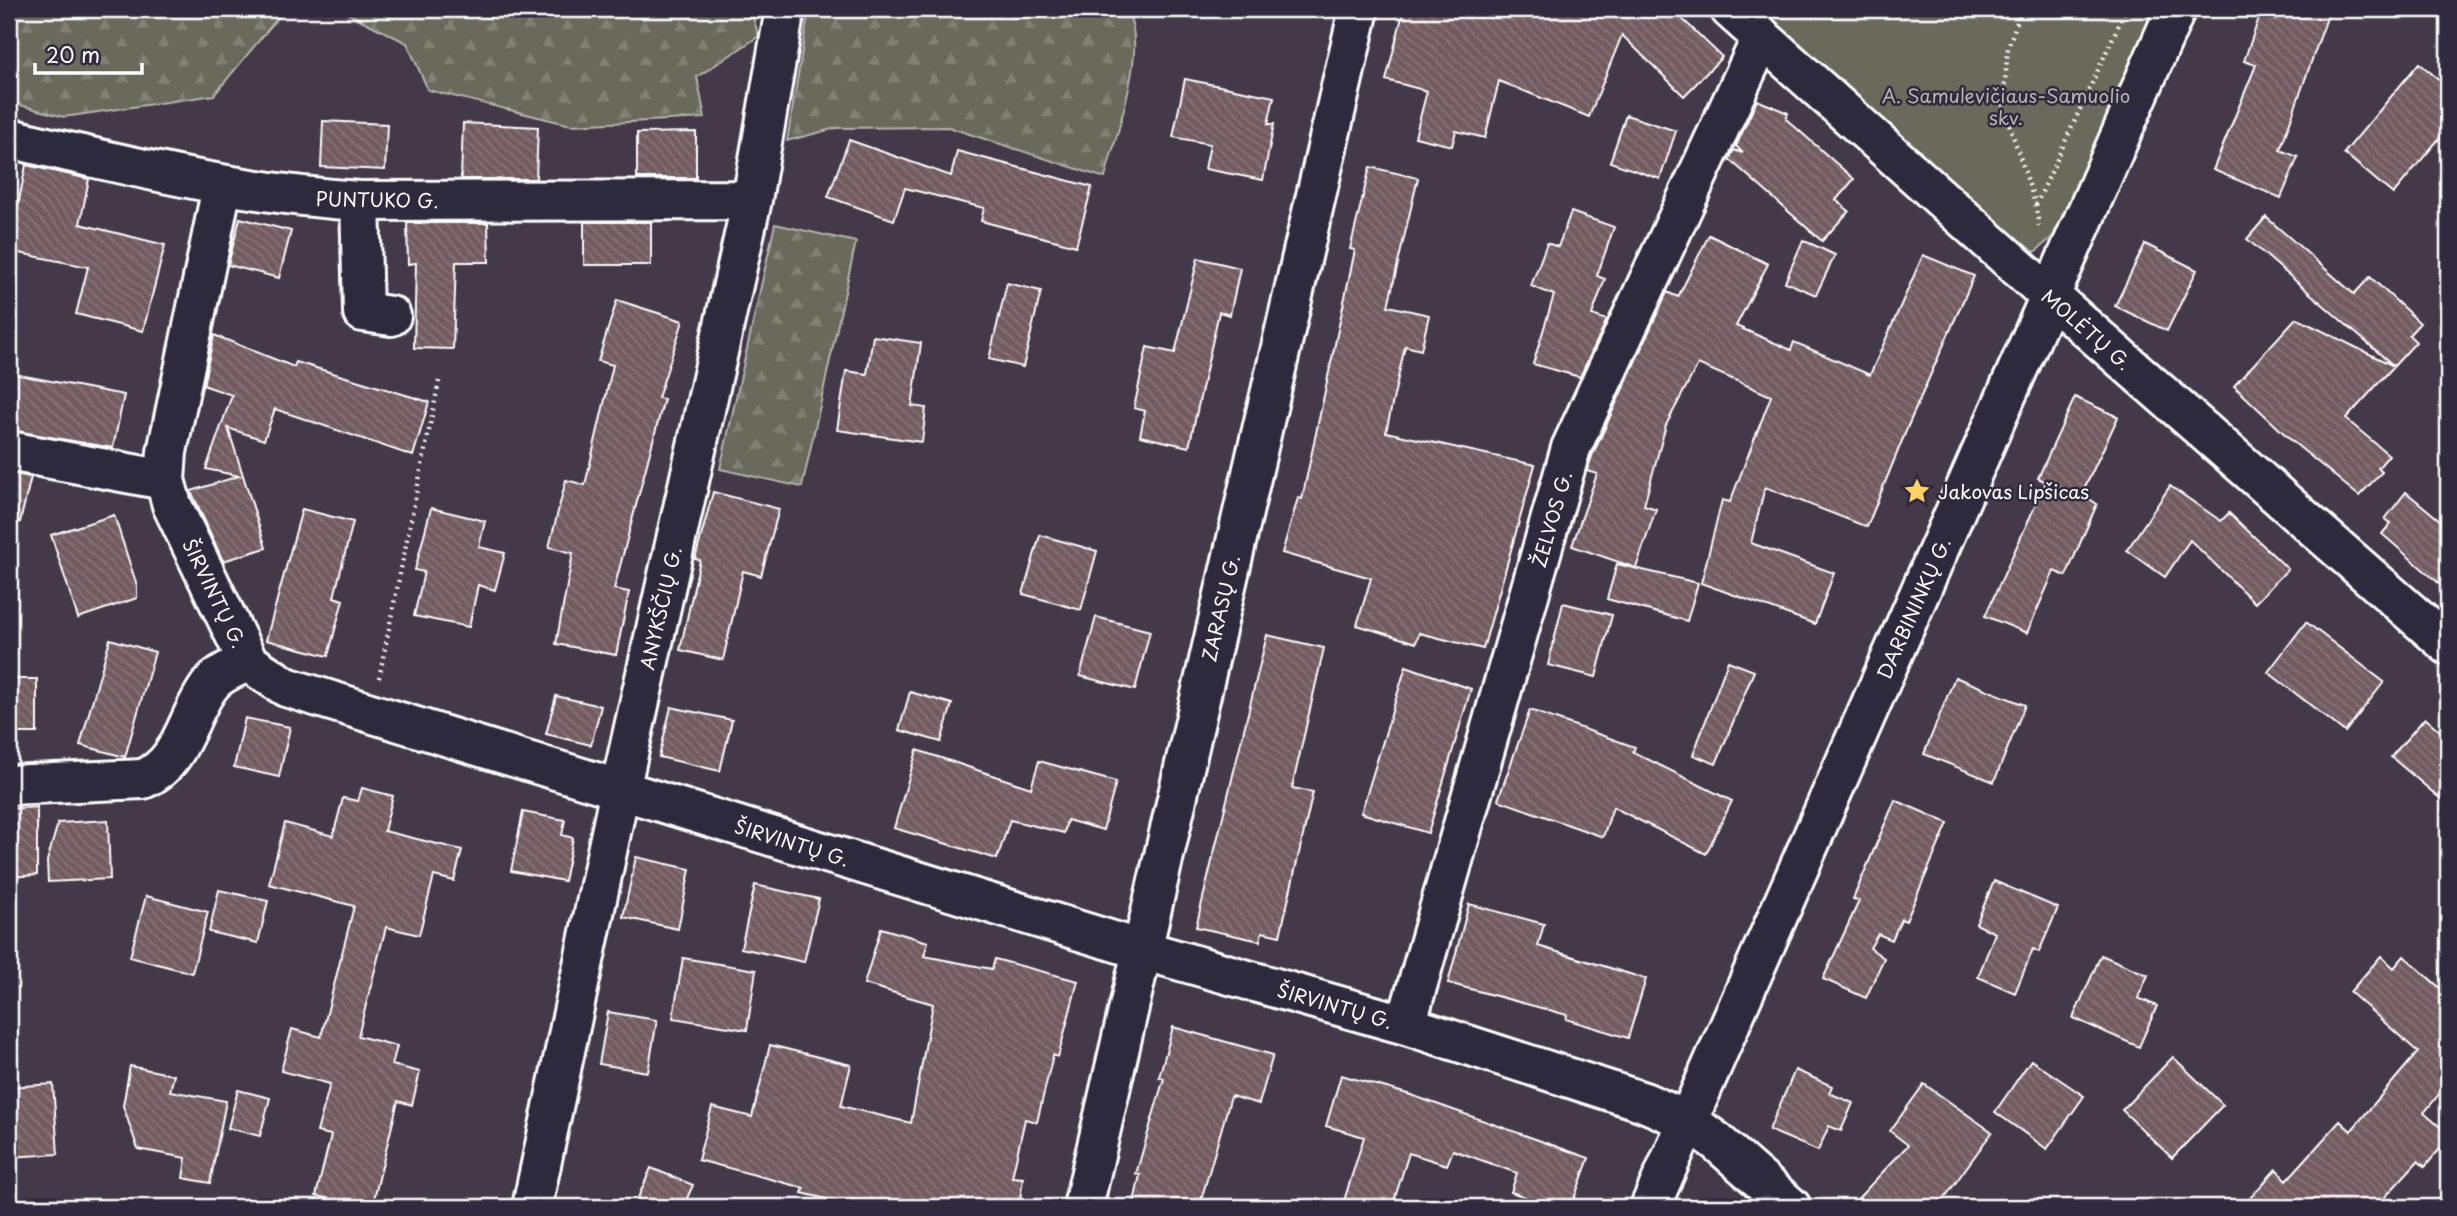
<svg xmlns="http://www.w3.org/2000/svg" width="2457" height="1216" font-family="'Playpen Sans',sans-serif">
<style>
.green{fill:#696a5c;stroke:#b4b4ae;stroke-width:2}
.forest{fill:url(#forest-firs);stroke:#b4b4ae;stroke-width:2}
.building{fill:url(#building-back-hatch);stroke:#fff;stroke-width:2}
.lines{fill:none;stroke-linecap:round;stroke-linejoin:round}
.minor-casing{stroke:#fff;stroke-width:44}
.path{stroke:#fff;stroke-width:4.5;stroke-dasharray:2 5;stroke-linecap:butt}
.minor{stroke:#2f2a3d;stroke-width:38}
.labels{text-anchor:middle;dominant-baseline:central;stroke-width:5;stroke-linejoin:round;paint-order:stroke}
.park-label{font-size:19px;fill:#b4b4ae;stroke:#2f2a3d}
.street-label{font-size:19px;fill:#fff;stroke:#2f2a3d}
.poi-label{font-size:19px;fill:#fff;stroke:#2f2a3d;text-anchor:start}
</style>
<defs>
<pattern id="forest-firs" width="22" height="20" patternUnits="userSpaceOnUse" patternTransform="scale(1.75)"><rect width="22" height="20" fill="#696a5c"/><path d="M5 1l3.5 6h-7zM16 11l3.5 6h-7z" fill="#808074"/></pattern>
<pattern id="building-back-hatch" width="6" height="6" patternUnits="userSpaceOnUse" patternTransform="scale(1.75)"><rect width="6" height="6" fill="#725c60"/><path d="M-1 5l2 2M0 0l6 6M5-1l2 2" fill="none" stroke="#877478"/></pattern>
</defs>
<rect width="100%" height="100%" fill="#433948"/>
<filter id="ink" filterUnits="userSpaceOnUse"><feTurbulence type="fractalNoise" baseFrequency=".0143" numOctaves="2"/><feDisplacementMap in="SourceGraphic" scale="14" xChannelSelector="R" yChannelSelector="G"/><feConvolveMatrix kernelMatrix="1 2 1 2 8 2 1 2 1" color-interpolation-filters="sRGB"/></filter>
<g filter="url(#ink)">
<path class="green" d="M 1747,9 L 2155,9 L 2058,232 L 2035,252 L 2012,241 Z"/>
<path class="forest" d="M 9,9 L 285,9 L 214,95 L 64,117 L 9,102 Z
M 339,9 L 750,9 L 759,36 L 697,77 L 705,118 L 571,125 L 428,90 L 407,43 Z
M 809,9 L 1126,9 C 1150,46 1115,136 1105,178 L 948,127 L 836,128 L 787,141 Z
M 775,224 L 856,242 L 802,487 L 720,469 Z"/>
<path class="building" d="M 1404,9 L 1672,9 L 1722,57 L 1684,96 L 1622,35 L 1589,117 L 1499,81 L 1485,138 L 1456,131 L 1452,146 L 1415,137 L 1427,91 L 1386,80 Z
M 2279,9 L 2330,9 L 2280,150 L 2298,157 L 2281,198 L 2213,170 L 2256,65 L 2244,61 L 2260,15 L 2275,20 Z
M 2419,63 L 2448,87 L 2448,128 L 2393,194 L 2344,153 Z
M 1185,79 L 1274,97 L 1268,124 L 1274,124 L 1263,180 L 1205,169 L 1210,144 L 1173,137 Z
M 1757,100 L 1788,113 L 1786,119 L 1854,179 L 1836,200 L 1849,211 L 1822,241 L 1729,159 L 1734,150 L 1743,153 L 1736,146 Z
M 1626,115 L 1676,131 L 1660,179 L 1610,162 Z
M 323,121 L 387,124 L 385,170 L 321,167 Z
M 463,123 L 538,127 L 536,179 L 461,179 Z
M 696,132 L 696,178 L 637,178 L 637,133 Z
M 849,140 L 951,176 L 957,151 L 1092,187 L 1076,246 L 981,221 L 984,208 L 905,188 L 894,220 L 828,197 Z
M 26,165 L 89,179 L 80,224 L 165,245 L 143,331 L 76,314 L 88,267 L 9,251 Z
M 1370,167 L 1418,178 L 1388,306 L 1429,315 L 1421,350 L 1405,346 L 1386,432 L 1535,465 L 1483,649 L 1419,633 L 1416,643 L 1357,625 L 1371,578 L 1282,553 L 1298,498 L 1302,499 L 1355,250 L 1350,249 Z
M 1571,212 L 1614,227 L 1597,276 L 1605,279 L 1592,315 L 1607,320 L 1580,377 L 1533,364 L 1554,295 L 1531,286 L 1547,243 L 1558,247 Z
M 2266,217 L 2354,294 L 2370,277 L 2420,323 L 2409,335 L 2416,342 L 2394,366 L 2247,239 Z
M 240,218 L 291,231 L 279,278 L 228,265 Z
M 584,222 L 651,222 L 651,265 L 584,265 Z
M 407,223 L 488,223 L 489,262 L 456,262 L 453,349 L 414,348 L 416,263 L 408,264 Z
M 1709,235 L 1768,264 L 1736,326 L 1791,350 L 1794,342 L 1870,375 L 1923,255 L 1974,276 L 1908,426 L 1867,527 L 1765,487 L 1751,543 L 1834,573 L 1815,624 L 1701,583 L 1722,500 L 1730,502 L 1771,396 L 1698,364 L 1666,425 L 1644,505 L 1656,509 L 1636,568 L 1572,546 L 1597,474 L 1587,471 L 1592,456 L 1667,292 L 1678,297 Z
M 1803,240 L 1835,255 L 1816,295 L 1785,282 Z
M 2145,244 L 2197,270 L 2167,331 L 2115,306 Z
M 1198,258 L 1240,268 L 1230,315 L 1219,312 L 1189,447 L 1140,436 L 1145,411 L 1134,408 L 1147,347 L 1175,353 Z
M 1007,283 L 1041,291 L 1023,367 L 989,359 Z
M 617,300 L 683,321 L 658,398 L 664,399 L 614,589 L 629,592 L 616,655 L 556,644 L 573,553 L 549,547 L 566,480 L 585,485 L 613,365 L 598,361 Z
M 2296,318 L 2394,366 L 2346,419 L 2389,455 L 2378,468 L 2382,472 L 2359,496 L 2292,441 L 2234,386 Z
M 214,335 L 294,367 L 296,362 L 429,402 L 413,456 L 275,409 L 264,440 L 228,428 L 266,548 L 223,561 L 191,491 L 239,476 L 206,469 L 232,395 L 203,385 Z
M 873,336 L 921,343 L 912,406 L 926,408 L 922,442 L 837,430 L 846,371 L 867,374 Z
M 9,373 L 124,395 L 113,448 L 9,430 Z
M 2075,397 L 2118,417 L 2082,494 L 2097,504 L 2066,576 L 2054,571 L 2027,633 L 1985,616 L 2046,482 L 2038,478 Z
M 9,473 L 31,477 L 20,522 L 9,520 Z
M 2170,486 L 2221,521 L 2229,513 L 2288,569 L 2255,603 L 2190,540 L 2165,577 L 2127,550 Z
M 713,492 L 779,509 L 761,576 L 743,571 L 723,660 L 680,650 L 700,560 L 695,559 Z
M 2406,492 L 2448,527 L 2448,591 L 2382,534 L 2391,523 L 2385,519 Z
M 431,508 L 485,521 L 479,547 L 505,553 L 495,590 L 478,585 L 469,627 L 414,616 L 424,572 L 415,570 Z
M 302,509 L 353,522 L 334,597 L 343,600 L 328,656 L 266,640 Z
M 114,515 L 137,586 L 137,598 L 78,618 L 51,535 Z
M 1040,535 L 1097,551 L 1081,610 L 1023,594 Z
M 1617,564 L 1698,583 L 1687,621 L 1607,599 Z
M 1563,603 L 1612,615 L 1596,677 L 1548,665 Z
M 1096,617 L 1150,631 L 1135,690 L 1080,676 Z
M 2306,622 L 2384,682 L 2345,732 L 2268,672 Z
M 1267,635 L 1324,648 L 1292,788 L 1313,792 L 1280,936 L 1262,932 L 1260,941 L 1196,927 Z
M 110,639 L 155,652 L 125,757 L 80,745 Z
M 1728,661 L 1754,671 L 1716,764 L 1693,755 Z
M 1406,666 L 1471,689 L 1428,833 L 1361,813 Z
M 1955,677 L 2025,705 L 1994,782 L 1924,754 Z
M 9,679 L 37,679 L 37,733 L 9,733 Z
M 910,692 L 952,704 L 941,742 L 899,730 Z
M 556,696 L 601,706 L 591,745 L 546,734 Z
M 671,707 L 732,720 L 720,771 L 659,757 Z
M 1530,710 L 1635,747 L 1633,752 L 1732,801 L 1706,854 L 1613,807 L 1603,837 L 1498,800 Z
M 245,718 L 290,727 L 279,777 L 234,767 Z
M 2425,718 L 2448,738 L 2448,805 L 2391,757 Z
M 917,750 L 1031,788 L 1039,761 L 1116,782 L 1103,830 L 1067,820 L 1064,833 L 1010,820 L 997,859 L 894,828 Z
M 362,788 L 393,796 L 384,831 L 462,850 L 454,881 L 434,876 L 419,935 L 386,927 L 358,1036 L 397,1046 L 392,1065 L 420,1072 L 412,1105 L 398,1101 L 372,1207 L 316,1196 L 331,1135 L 317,1132 L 330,1084 L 281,1071 L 292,1029 L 321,1037 L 354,906 L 269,884 L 285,823 L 333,836 L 343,798 L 358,801 Z
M 1895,800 L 1948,823 L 1906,921 L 1901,919 L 1892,940 L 1878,934 L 1870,948 L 1884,958 L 1866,998 L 1823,979 L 1859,901 L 1853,899 Z
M 37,807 L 37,875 L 9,877 L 9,809 Z
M 523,812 L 565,820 L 562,835 L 573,838 L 564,881 L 511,871 Z
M 108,820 L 110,879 L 48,882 L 47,861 L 58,823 Z
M 636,857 L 690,869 L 678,929 L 623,917 Z
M 1994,881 L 2058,908 L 2039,952 L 2033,949 L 2015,993 L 1978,977 L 1995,933 L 1976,924 Z
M 755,885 L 819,899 L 804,962 L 741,948 Z
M 219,890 L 268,901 L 258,943 L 209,932 Z
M 146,896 L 208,912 L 192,973 L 130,957 Z
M 1469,904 L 1544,924 L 1538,946 L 1646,979 L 1628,1038 L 1566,1019 L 1567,1015 L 1448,983 Z
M 881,928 L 928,942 L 924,956 L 992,969 L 995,959 L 1078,981 L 1058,1057 L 1053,1055 L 1037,1122 L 1025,1119 L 1012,1177 L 1023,1178 L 1019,1207 L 879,1207 L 852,1201 L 851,1205 L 802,1193 L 804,1188 L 698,1160 L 712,1107 L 752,1117 L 770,1045 L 851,1065 L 841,1106 L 911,1123 L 933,1004 L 864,984 Z
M 2101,955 L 2148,975 L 2138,998 L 2157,1006 L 2139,1047 L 2073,1018 Z
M 2381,956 L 2394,968 L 2404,956 L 2448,995 L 2448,1083 L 2424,1113 L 2448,1134 L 2448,1139 L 2425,1167 L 2418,1161 L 2376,1207 L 2242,1207 L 2276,1169 L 2287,1180 L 2340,1121 L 2351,1131 L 2418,1052 L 2350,992 Z
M 683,958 L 756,970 L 747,1030 L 673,1018 Z
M 608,1012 L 657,1020 L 648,1072 L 599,1064 Z
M 1173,1027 L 1273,1055 L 1259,1104 L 1231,1096 L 1199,1207 L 1133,1207 L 1140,1175 L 1136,1174 L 1164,1078 L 1159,1077 Z
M 2173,1057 L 2223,1105 L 2172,1158 L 2122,1110 Z
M 2031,1060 L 2084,1096 L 2047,1149 L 1995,1112 Z
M 130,1066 L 174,1075 L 170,1091 L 226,1101 L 210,1183 L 183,1178 L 186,1158 L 138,1149 L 123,1106 Z
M 1795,1070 L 1832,1086 L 1829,1093 L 1853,1103 L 1841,1131 L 1829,1126 L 1818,1151 L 1769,1130 Z
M 1341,1075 L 1411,1095 L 1589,1158 L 1571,1207 L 1555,1207 L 1511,1192 L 1517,1173 L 1453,1150 L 1447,1165 L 1409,1153 L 1392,1207 L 1342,1207 L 1364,1137 L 1326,1126 Z
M 53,1084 L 58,1154 L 9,1157 L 9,1087 Z
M 1924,1084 L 1992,1132 L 1938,1207 L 1850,1207 L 1908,1145 L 1890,1131 Z
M 238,1090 L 270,1098 L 260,1136 L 228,1128 Z
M 651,1168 L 693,1185 L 683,1207 L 634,1207 Z"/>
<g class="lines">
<g class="minor-casing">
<path id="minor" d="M 1730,9 L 2050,296 L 2448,645
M 9,138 C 125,165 240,194 360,201 L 752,200
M 222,187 L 167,452 L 165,480 L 172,505 L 248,662 L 286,687 L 1142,950 L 1406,1025 L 1644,1102 L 1688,1121 L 1716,1141 L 1791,1207
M 360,201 L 363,312 L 391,316
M 9,451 L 165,480
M 9,785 L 143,779 C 184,762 186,715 211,684 C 220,673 236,667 248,662
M 1406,1025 L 1571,448 L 1762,37
M 532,1207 L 620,790 L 752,200 L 785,9
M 1083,1207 L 1359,9
M 1650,1207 L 2176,9"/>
</g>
<path class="path" d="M 2022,9 L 2008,47 L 2003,105 L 2036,206 L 2039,226
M 2036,205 L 2126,9
M 379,678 L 439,381"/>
<use href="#minor" class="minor"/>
</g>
</g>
<defs>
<g id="sight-bare" transform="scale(2.1)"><path d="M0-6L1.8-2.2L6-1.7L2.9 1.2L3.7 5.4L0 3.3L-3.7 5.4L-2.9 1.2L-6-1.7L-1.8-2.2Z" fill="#ffd166" stroke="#2f2a3d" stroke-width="2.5" paint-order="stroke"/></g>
</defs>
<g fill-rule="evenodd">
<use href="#sight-bare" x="1917" y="491"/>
</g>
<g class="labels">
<g class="park-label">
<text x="2006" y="95">A. Samulevičiaus-Samuolio<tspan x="2006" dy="22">skv.</tspan></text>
</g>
<g class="street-label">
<text transform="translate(377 199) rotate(1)">PUNTUKO G.</text>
<text transform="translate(2087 329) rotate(41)">MOLĖTŲ G.</text>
<text transform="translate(1551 519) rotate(-74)">ŽELVOS G.</text>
<text transform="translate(215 593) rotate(64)">ŠIRVINTŲ G.</text>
<text transform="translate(660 608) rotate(-77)">ANYKŠČIŲ G.</text>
<text transform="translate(1220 608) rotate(-77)">ZARASŲ G.</text>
<text transform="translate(1913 608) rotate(-66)">DARBININKŲ G.</text>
<text transform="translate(792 842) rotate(17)">ŠIRVINTŲ G.</text>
<text transform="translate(1335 1005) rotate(16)">ŠIRVINTŲ G.</text>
</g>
<g class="poi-label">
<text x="1938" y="491">Jakovas Lipšicas</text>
</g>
</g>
<rect width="2457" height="1216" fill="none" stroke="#2f2a3d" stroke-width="35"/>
<rect x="18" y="18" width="2422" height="1181" fill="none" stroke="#fff" stroke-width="2.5" filter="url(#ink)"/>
<path d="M35 63v10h107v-10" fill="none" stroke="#ffffff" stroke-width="3.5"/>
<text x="46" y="63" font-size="21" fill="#ffffff" stroke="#2f2a3d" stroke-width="5" paint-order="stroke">20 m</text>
</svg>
